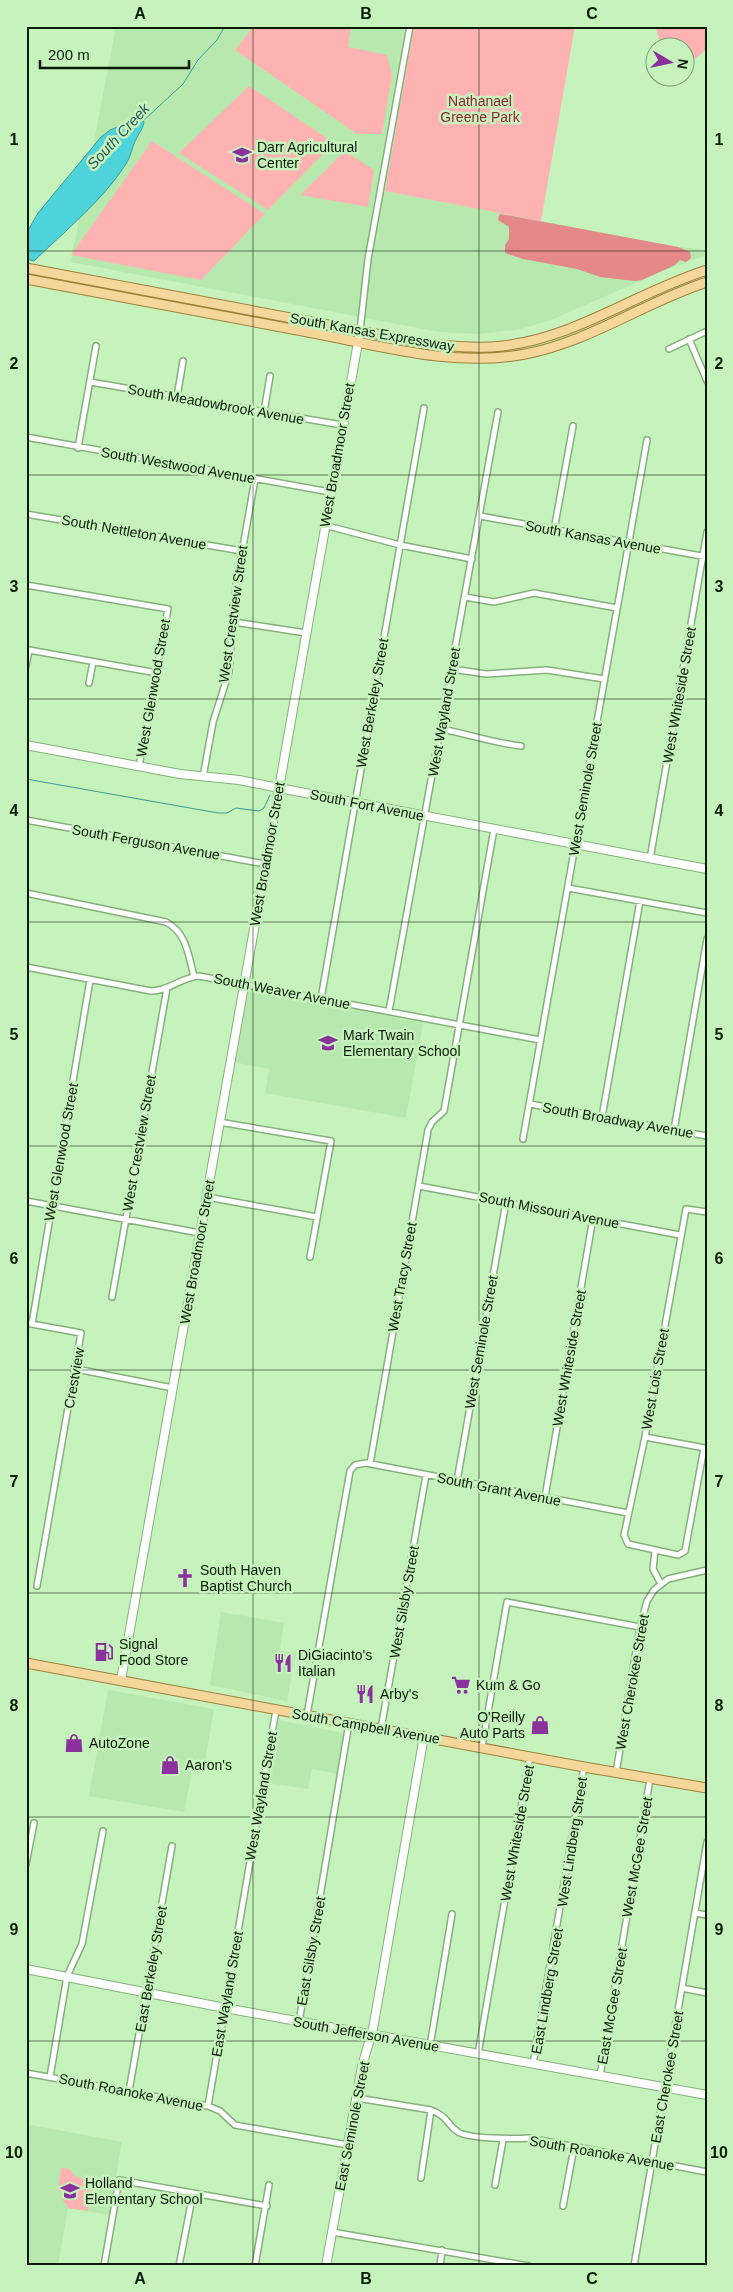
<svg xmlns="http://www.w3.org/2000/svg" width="733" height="2292" font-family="Helvetica,sans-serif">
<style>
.built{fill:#b7e9ae}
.green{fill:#feb3b2}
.forest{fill:#e58889}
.water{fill:#4fd3da;stroke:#3b9c9b}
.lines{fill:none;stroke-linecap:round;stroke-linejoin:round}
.stream{stroke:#3b9c9b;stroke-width:1}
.street-casing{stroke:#85b07c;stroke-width:8}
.secondary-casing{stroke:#85b07c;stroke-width:10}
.primary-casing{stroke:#9f823c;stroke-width:11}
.street{stroke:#fff;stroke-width:5}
.secondary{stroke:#fff;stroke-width:8}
.primary{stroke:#f5d69b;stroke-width:9}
.grid{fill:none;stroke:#0b1b07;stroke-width:1;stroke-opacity:0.55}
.labels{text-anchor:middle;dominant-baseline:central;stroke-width:5;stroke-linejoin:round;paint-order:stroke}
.park-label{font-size:14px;fill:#932631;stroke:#c6f2bc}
.poi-label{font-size:14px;fill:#0b1b07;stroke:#c6f2bc;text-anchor:start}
.street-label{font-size:14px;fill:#0b1b07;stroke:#c6f2bc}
.water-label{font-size:15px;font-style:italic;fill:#245b5e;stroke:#c6f2bc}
.neatline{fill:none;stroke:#0b1b07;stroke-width:2}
.grid-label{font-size:16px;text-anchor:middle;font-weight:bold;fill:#0b1b07}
</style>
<rect width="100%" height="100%" fill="#c6f2bc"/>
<path class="built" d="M 116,26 L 414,26 L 385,191 L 678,247 L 707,250 L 707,255 L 665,270 L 549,321 L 516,330 L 476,334 L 439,332 L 71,262 Z
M 251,989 L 423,1023 L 406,1118 L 265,1093 L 269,1069 L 233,1062 L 246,992 Z
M 221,1612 L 284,1623 L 280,1650 L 296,1653 L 287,1701 L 210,1685 Z
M 108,1690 L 214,1709 L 204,1767 L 193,1766 L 184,1812 L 89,1796 Z
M 279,1720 L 344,1733 L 337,1774 L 312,1769 L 308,1789 L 269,1783 Z
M 26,2124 L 122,2142 L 109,2215 L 68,2208 L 58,2266 L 26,2266 Z"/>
<path class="green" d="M 254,26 L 351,26 L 348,47 L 387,55 L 392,75 L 382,134 L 357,134 L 235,50 Z
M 414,26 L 575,26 L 541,221 L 385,191 Z
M 655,26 L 707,26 L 707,49 L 686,66 L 686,48 L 662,47 Z
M 249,86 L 334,143 L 268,210 L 179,153 Z
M 152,141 L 265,214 L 201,280 L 71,255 Z
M 345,151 L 374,170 L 368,207 L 300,195 Z
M 61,2168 L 70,2169 L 76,2177 L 93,2181 L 88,2211 L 68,2208 L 62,2199 L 63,2192 L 58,2191 Z"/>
<path class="forest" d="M 501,214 L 678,247 L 690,252 L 691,258 L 686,262 L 680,260 L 675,265 L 642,280 L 635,281 L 600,277 L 577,269 L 523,259 L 505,253 L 505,245 L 509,239 L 509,227 L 498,220 L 499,215 Z"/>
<path class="water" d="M 137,119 L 144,122 C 143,129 139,133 136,139 C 132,147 131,156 126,164 C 103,200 65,231 34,261 L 26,259 L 26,234 L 38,213 L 101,137 L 110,130 Z"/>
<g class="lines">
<path class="stream" d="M 143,121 L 183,84 L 198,60 L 217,40 L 225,26
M 26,779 L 218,813 L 227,813 L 236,808 L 259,811 L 264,808 L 270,795"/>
<g class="street-casing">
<path id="street" d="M 360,331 L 368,259 L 410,26
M 689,339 L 707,381
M 669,349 L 707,331
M 90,382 L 342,425
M 177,397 L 183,361
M 264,412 L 270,376
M 26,437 L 330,492
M 78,448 L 96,346
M 26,514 L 242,551
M 480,516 L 707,557
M 324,525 L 400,545 L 472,559
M 554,530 L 573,426
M 26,585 L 168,609 L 139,766
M 465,597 L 494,602 L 534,593 L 617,608
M 234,622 L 306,633
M 26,666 L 29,650 L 157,673
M 452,669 L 486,674 L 547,670 L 604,679
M 89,683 L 93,662
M 441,729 C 468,734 494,743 521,746
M 203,777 L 213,722 L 229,672 L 236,586 L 255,479
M 26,820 L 265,864
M 650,859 L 707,532
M 568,888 L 707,913
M 26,893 L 166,922 C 187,933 188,955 194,976
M 26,967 L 151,991 C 169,991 182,977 199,976 L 540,1040
M 321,999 L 424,408
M 389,1011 L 498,412
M 530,1104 L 707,1136
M 602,1117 L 640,901
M 219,1122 L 331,1141 L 310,1257
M 674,1130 L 707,939
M 523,1139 L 647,440
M 419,1186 L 680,1235
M 207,1197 L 317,1217
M 26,1201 L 200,1233
M 112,1297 L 167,988
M 26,1323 L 81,1333 L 37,1586
M 32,1324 L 90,980
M 76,1369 L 173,1388
M 645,1437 L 705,1448
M 704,1448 L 685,1551 L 678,1555 L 628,1544 L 624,1535 L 645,1437 L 686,1209 L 707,1212
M 370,1464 L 428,1130 L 432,1122 L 444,1111 L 494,829
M 457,1481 L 506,1202
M 545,1497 L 593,1218
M 655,1551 L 653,1569 L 661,1584
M 307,1715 L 350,1471 L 355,1465 L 366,1463 L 628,1513
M 381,1729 L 426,1475
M 482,1747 L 507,1602 L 640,1627
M 616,1773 L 640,1627 L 647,1601 L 654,1590 L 668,1579 L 707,1570
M 26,1864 L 34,1823
M 695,1913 L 707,1915
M 682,1988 L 707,1993
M 299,2022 L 349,1723
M 430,2046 L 452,1914
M 478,2054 L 530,1756
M 533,2064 L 584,1767
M 26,2073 L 208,2106 L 220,2111 L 235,2125 L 348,2145
M 600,2076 L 650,1779
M 50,2077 L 67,1976 L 82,1944 L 103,1831
M 129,2091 L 172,1846
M 357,2098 L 431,2110 C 449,2117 446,2124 458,2132 C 469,2139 515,2139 529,2138 L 707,2172
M 208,2106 L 276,1710
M 421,2178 L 431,2110
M 495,2185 L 503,2140
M 563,2206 L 574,2148
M 332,2232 L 529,2266
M 104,2266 L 119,2180 L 267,2206
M 179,2266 L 193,2193
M 255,2266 L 269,2185
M 440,2266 L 442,2250
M 634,2266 L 707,1842"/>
</g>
<g class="secondary-casing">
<path id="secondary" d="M 26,745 L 180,774 L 239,780 L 279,788 L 707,869
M 121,1680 L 360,331
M 26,1969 L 225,2008 L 707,2095
M 326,2266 L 362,2066 L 373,2029 L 424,1736"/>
</g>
<g class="primary-casing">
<path id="primary" d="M 26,268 L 429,344 C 454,346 478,349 502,346 C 576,338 637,292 707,270
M 26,279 C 120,297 214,315 308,332 C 378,345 453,368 525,354 C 589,342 645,302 707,282
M 26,1663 L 584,1767 L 707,1788"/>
</g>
<use href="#street" class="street"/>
<use href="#secondary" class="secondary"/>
<use href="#primary" class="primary"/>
</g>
<path class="grid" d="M 253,26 L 253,2266M 479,26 L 479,2266M 26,251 L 707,251M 26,475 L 707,475M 26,699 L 707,699M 26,922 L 707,922M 26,1146 L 707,1146M 26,1370 L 707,1370M 26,1593 L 707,1593M 26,1817 L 707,1817M 26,2041 L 707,2041"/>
<defs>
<g id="university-bare" transform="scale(1.5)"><path d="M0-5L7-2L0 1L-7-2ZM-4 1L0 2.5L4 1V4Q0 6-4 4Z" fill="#8a319d" stroke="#c6f2bc" stroke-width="2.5" paint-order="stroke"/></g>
<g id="school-bare" transform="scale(1.5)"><path d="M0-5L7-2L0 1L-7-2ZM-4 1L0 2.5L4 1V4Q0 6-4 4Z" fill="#8a319d" stroke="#c6f2bc" stroke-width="2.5" paint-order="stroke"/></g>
<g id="church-bare" transform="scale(1.5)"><path d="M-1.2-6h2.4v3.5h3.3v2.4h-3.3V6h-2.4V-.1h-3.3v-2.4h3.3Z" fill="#8a319d" stroke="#c6f2bc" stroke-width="2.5" paint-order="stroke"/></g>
<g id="fuel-bare" transform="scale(1.5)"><path d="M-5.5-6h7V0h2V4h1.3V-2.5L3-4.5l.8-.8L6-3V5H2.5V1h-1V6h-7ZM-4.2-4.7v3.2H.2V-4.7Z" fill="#8a319d" stroke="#c6f2bc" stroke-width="2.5" paint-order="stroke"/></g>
<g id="restaurant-bare" transform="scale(1.5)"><path d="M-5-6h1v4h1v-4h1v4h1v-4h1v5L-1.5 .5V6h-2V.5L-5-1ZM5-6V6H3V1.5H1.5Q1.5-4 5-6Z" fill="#8a319d" stroke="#c6f2bc" stroke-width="2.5" paint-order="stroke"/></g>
<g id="supermarket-bare" transform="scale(1.5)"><path d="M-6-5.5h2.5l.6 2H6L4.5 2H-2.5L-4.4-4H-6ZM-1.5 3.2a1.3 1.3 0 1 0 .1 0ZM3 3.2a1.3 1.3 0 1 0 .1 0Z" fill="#8a319d" stroke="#c6f2bc" stroke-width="2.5" paint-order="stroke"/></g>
<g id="shop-bare" transform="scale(1.5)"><path d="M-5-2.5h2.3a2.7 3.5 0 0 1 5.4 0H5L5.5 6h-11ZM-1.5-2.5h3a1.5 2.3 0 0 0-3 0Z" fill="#8a319d" stroke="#c6f2bc" stroke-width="2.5" paint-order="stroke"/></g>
</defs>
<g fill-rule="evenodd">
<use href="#university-bare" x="242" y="155"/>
<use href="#school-bare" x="328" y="1043"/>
<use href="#church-bare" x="185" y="1578"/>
<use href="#fuel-bare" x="104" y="1652"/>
<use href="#restaurant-bare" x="283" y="1663"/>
<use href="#supermarket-bare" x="461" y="1685"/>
<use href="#restaurant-bare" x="365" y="1694"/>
<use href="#shop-bare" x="540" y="1725"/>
<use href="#shop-bare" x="74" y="1743"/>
<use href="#shop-bare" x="170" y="1765"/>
<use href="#school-bare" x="70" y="2191"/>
</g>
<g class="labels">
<g class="park-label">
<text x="480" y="101">Nathanael<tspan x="480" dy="16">Greene Park</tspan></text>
</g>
<g class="poi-label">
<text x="257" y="147">Darr Agricultural<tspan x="257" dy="16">Center</tspan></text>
<text x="343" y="1035">Mark Twain<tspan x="343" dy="16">Elementary School</tspan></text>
<text x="200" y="1570">South Haven<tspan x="200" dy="16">Baptist Church</tspan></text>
<text x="119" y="1644">Signal<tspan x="119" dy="16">Food Store</tspan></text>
<text x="298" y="1655">DiGiacinto's<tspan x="298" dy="16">Italian</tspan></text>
<text x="476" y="1685">Kum &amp; Go</text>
<text x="380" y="1694">Arby's</text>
<text x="525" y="1717" text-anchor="end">O'Reilly<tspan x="525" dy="16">Auto Parts</tspan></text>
<text x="89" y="1743">AutoZone</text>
<text x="185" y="1765">Aaron's</text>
<text x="85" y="2183">Holland<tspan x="85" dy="16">Elementary School</tspan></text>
</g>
<g class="street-label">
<text transform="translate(372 332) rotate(10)">South Kansas Expressway</text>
<text transform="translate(216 404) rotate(10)">South Meadowbrook Avenue</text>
<text transform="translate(337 455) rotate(-80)">West Broadmoor Street</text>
<text transform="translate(178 465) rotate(10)">South Westwood Avenue</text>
<text transform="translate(134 532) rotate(10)">South Nettleton Avenue</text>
<text transform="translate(593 537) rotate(10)">South Kansas Avenue</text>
<text transform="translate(233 614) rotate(-82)">West Crestview Street</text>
<text transform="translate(153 688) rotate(-80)">West Glenwood Street</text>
<text transform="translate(679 695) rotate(-80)">West Whiteside Street</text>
<text transform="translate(372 703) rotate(-80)">West Berkeley Street</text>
<text transform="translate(444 712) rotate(-80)">West Wayland Street</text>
<text transform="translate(585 789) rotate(-80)">West Seminole Street</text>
<text transform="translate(367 805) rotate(11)">South Fort Avenue</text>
<text transform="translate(146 842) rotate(10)">South Ferguson Avenue</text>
<text transform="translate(267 854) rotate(-80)">West Broadmoor Street</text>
<text transform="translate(282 991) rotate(11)">South Weaver Avenue</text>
<text transform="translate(618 1120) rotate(10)">South Broadway Avenue</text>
<text transform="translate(139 1143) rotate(-80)">West Crestview Street</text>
<text transform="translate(61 1152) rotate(-80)">West Glenwood Street</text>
<text transform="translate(549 1210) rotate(11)">South Missouri Avenue</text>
<text transform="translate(197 1252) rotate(-80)">West Broadmoor Street</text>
<text transform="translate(402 1277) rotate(-80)">West Tracy Street</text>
<text transform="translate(481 1342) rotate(-80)">West Seminole Street</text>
<text transform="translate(569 1358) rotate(-80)">West Whiteside Street</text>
<text transform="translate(74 1378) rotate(-80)">Crestview</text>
<text transform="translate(655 1379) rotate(-80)">West Lois Street</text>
<text transform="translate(499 1489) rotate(11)">South Grant Avenue</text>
<text transform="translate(404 1602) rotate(-80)">West Silsby Street</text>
<text transform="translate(632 1682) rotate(-80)">West Cherokee Street</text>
<text transform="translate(366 1726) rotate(10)">South Campbell Avenue</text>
<text transform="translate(261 1796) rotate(-80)">West Wayland Street</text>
<text transform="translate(517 1833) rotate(-80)">West Whiteside Street</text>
<text transform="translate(572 1842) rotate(-81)">West Lindberg Street</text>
<text transform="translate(637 1857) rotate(-80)">West McGee Street</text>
<text transform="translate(311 1951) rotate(-80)">East Silsby Street</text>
<text transform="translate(151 1969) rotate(-80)">East Berkeley Street</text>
<text transform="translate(547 1991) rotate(-80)">East Lindberg Street</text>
<text transform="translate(227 1994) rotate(-80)">East Wayland Street</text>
<text transform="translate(612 2006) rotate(-80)">East McGee Street</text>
<text transform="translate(366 2034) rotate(10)">South Jefferson Avenue</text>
<text transform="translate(667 2077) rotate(-80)">East Cherokee Street</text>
<text transform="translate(131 2092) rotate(11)">South Roanoke Avenue</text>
<text transform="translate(352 2126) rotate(-79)">East Seminole Street</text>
<text transform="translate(602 2153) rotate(10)">South Roanoke Avenue</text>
</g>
<g class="water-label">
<text transform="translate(118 136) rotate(-47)">South Creek</text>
</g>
</g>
<rect width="733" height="2292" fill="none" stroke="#c6f2bc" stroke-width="55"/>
<g transform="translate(670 62) rotate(99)"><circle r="24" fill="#c6f2bc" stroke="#7b9c74"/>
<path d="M0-4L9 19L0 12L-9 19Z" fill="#8a319d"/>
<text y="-8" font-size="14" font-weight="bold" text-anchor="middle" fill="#0b1b07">N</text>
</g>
<path d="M40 60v8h149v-8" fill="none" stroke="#0b1b07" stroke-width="2.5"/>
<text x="48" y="60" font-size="15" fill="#0b1b07" stroke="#c6f2bc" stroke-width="4" paint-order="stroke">200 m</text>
<rect x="28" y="28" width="678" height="2236" class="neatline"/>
<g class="grid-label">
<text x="140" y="19">A</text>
<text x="366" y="19">B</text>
<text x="592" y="19">C</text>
<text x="14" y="145">1</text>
<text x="719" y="145">1</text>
<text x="14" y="369">2</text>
<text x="719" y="369">2</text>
<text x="14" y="592">3</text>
<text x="719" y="592">3</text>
<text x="14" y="816">4</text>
<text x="719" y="816">4</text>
<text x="14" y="1040">5</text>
<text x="719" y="1040">5</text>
<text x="14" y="1264">6</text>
<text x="719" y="1264">6</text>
<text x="14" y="1487">7</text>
<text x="719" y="1487">7</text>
<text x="14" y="1711">8</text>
<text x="719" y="1711">8</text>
<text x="14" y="1935">9</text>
<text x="719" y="1935">9</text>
<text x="14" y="2158">10</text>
<text x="719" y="2158">10</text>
<text x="140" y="2284">A</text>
<text x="366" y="2284">B</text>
<text x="592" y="2284">C</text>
</g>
</svg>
